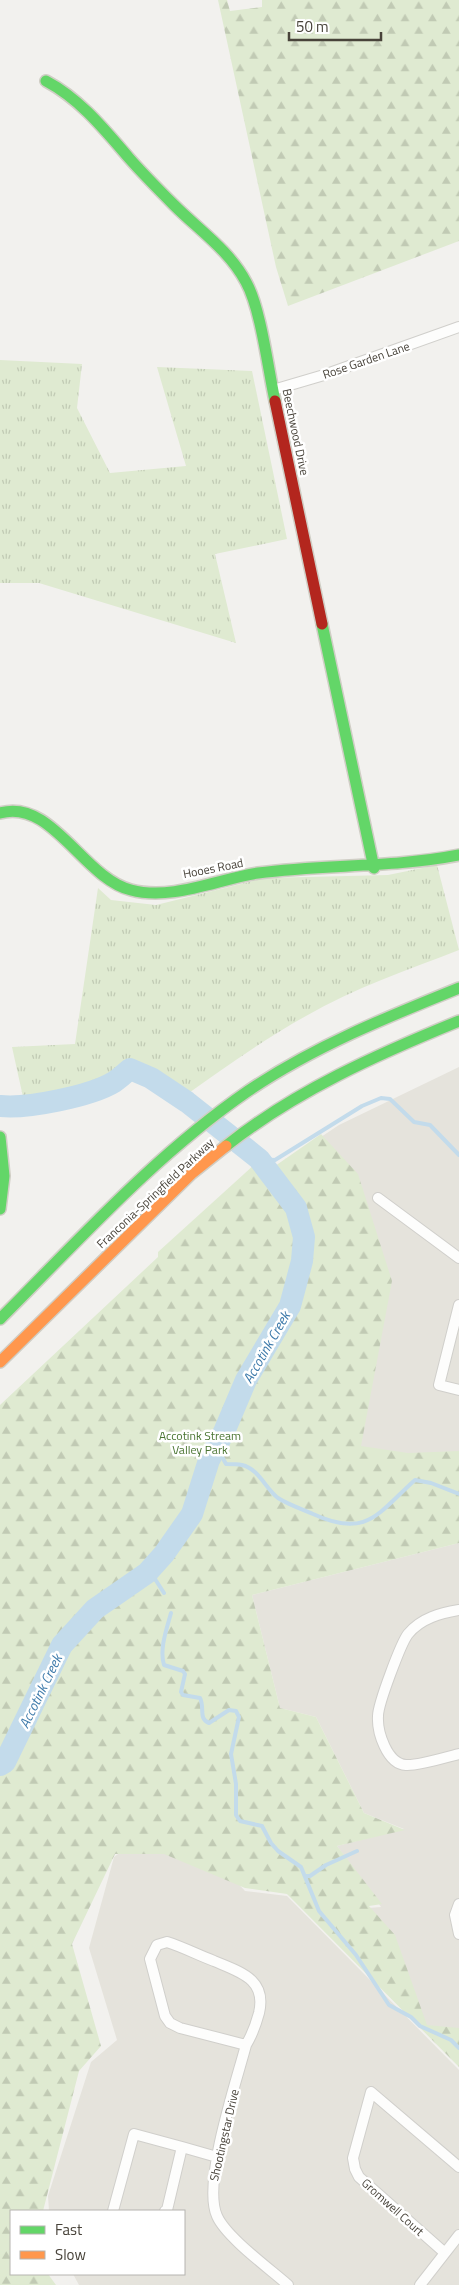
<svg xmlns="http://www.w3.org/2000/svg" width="459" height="2285" font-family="'Titillium Web',sans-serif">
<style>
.residential{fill:#e5e3dc}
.grass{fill:url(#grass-tufts)}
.forest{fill:url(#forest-firs)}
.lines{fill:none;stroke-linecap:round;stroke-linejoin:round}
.stream{stroke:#c3dbeb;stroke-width:4}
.river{stroke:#c3dbeb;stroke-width:22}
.street-casing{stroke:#d0cfcb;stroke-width:12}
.fast-casing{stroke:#d0cec5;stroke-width:14}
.slow-casing{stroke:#d0cec5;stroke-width:14}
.jam-casing{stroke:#d0cec5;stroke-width:14}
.street{stroke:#fdfdfc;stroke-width:10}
.fast{stroke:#63d668;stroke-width:11}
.slow{stroke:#ff974d;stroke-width:11}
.jam{stroke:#b3261e;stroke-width:11}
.labels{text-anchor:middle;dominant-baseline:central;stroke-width:5;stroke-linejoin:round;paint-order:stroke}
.street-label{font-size:12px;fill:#48433a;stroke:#fff}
.park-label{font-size:12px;fill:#4a7532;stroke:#fff}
.water-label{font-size:14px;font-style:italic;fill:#3d7aaa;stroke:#fff}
</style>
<defs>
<pattern id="grass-tufts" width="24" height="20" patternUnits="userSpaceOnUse" patternTransform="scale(1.25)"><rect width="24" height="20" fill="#dfead1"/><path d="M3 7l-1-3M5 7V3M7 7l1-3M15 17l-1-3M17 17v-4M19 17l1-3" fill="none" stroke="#c1cab4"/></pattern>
<pattern id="forest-firs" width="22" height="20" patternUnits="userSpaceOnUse" patternTransform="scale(1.25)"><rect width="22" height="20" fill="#dfead1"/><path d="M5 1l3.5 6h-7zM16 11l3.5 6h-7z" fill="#c1cab4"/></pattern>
</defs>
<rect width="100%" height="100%" fill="#f2f1ee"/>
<path class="residential" d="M 459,1067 L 459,1456 L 385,1463 L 353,1452 L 391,1284 L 357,1176 L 321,1137 L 339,1125 Z
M 459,1543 L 459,2031 L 426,2028 L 368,1908 L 381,1907 L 337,1846 L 404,1829 L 364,1813 L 316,1717 L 280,1708 L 252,1595 Z
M 171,1815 L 176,1815 L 245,1891 L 287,1896 L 459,2070 L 459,2285 L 79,2285 L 73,2274 L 184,2274 L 184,2211 L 49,2211 L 48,2196 L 91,2062 L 117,2040 L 89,1948 L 114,1857 Z"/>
<path class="grass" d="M 0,360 L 82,364 L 77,408 L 110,473 L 186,466 L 157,367 L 252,371 L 287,539 L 215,554 L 236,643 L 39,583 L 0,583 Z
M 437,865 L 459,950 C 408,970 354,988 306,1016 C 261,1041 221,1070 179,1100 L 150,1071 L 97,1100 L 59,1107 L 25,1106 L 12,1047 L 75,1044 L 98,888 L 111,900 L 156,905 L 265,878 L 388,875 Z"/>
<path class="forest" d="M 218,0 L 227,0 L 230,11 L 262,7 L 262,0 L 459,0 L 459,241 L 288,306 L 276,267 Z
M 321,1134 L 358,1174 L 392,1281 L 361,1446 L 408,1453 L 459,1451 L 459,1543 L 252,1595 L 280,1708 L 316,1717 L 364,1813 L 405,1830 L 337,1846 L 382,1904 L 369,1906 L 395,1935 L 427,2025 L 459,2028 L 459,2067 L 287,1894 L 245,1888 L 164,1854 L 115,1854 L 72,1944 L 101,2046 L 79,2071 L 43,2211 L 11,2211 L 11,2274 L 48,2274 L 56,2285 L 0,2285 L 0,1405 L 158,1257 L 158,1252 L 255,1164 L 265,1173 Z"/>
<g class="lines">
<path class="stream" d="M 259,1159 L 275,1160 L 362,1106 L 381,1098 L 390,1099 L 414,1122 L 430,1125 L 459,1155
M 216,1446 L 226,1464 C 231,1464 237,1464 242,1465 C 259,1469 265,1488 278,1498 C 289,1505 302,1509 313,1514 C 367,1539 378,1513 415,1480 L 431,1483 L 459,1494
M 153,1566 L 155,1579 L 164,1593
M 171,1613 C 167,1628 159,1649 164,1665 L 183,1671 L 185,1674 L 181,1692 L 183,1695 L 200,1698 C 205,1707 198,1719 209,1723 L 229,1710 L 236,1711 L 239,1717 L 231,1754 L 236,1784 L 236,1815 L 240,1821 L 262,1826 L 271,1843 L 278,1851 L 301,1867 L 319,1911 L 356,1955 L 389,2005 L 411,2017 L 420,2026 L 451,2040 L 459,2048
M 305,1876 L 310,1876 L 326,1865 L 357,1851"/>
<path class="river" d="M 0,1106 C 27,1109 91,1096 114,1082 C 120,1078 125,1073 130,1069 L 151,1078 L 187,1102 L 259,1159 L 296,1208 L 304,1237 L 302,1261 L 290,1306 L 246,1380 L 224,1432 L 209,1460 L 192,1514 L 164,1554 L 147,1573 L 95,1609 L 62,1645 L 5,1762 L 0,1765"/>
<g class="street-casing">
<path id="street" d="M 273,390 L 324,375 L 459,327
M 378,1198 L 459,1258
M 459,1305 L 439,1385 L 459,1390
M 459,1610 C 441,1613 421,1618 408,1634 C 401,1643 378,1704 378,1716 C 377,1732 387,1764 406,1765 C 417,1766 447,1757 459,1754
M 459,1904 L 455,1915 L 459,1934
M 167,1942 C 183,1947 198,1955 214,1961 C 240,1972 267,1979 259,2013 C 256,2024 252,2035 246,2045 L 180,2028 L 170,2023 L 165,2016 L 150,1959 L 157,1945 Z
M 246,2045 C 236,2083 202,2183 217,2216 C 226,2237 270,2269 288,2285
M 182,2147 L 217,2157
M 459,2167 L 371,2092 L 353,2158 L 355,2169 L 359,2177 L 445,2253 L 459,2235
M 113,2211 L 134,2134 L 182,2147 L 167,2210 L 165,2211
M 420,2285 L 445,2253"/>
</g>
<g class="fast-casing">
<path id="fast" d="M 46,81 C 80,99 104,129 129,158 C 143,174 159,190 174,205 C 199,230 229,250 246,282 C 261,309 268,369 275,401
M 322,624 L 374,868
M 0,813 C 52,798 83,878 131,890 C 172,901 218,879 258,873 C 325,864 392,868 459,855
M 0,1137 L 4,1176 L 0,1209
M 226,1146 C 295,1091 378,1054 459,1021
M 0,1319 C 79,1240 155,1155 248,1091 C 313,1047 387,1017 459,988"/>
</g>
<g class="slow-casing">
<path id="slow" d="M 0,1362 L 191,1174 L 226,1146"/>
</g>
<g class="jam-casing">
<path id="jam" d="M 275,401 L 322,624"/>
</g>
<use href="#street" class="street"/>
<use href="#fast" class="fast"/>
<use href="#slow" class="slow"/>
<use href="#jam" class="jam"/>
</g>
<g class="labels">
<g class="street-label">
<text transform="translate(366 360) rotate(-19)">Rose Garden Lane</text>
<text transform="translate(296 432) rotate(78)">Beechwood Drive</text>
<text transform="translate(213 868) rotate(-11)">Hooes Road</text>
<text transform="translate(155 1193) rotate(-43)">Franconia-Springfield Parkway</text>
<text transform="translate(224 2135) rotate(-77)">Shootingstar Drive</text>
<text transform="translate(393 2207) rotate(42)">Gromwell Court</text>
</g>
<g class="park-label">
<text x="200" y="1435">Accotink Stream<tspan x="200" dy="14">Valley Park</tspan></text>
</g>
<g class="water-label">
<text transform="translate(266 1347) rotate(-60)">Accotink Creek</text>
<text transform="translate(40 1691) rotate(-64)">Accotink Creek</text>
</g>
</g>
<rect x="10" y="2210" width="175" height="65" fill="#ffffff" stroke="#b6b4b0"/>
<rect x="20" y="2226" width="25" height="8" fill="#63d668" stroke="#b6b4b0"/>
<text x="55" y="2235" font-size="15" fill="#48433a">Fast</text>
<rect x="20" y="2251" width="25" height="8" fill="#ff974d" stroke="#b6b4b0"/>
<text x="55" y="2260" font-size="15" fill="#48433a">Slow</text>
<path d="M289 32v8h92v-8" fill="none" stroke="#48433a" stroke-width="2.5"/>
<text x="296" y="32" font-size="15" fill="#48433a" stroke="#ffffff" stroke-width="4" paint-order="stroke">50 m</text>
</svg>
